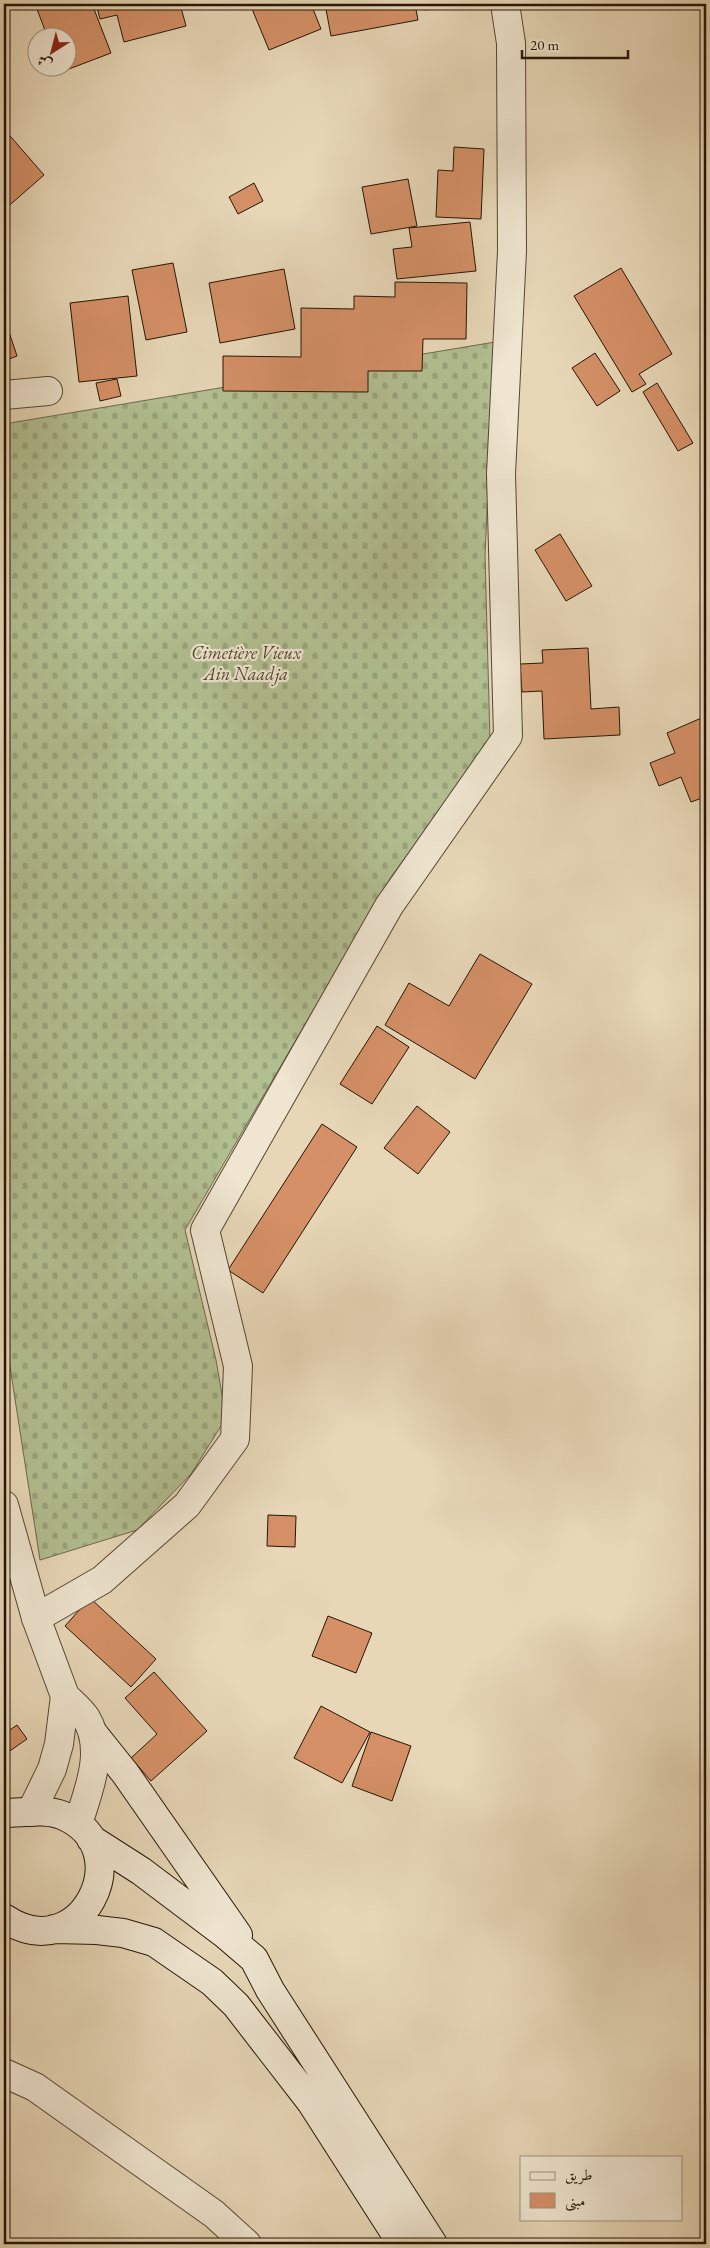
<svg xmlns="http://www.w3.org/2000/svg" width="710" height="2248" font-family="'EB Garamond',Amiri,serif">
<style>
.cemetery{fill:url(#cemetery-stones);stroke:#6b6a4b}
.building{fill:#d59067;stroke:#241505}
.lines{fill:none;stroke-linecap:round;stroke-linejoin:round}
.minor-casing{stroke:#554632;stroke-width:30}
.tertiary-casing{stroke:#554632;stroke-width:30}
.secondary-casing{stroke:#241505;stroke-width:30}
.minor{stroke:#efe5d0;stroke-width:28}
.tertiary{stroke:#efe5d0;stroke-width:28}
.secondary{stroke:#efe5d0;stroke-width:28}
.labels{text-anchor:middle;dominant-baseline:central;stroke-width:4.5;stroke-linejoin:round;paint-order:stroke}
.park-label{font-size:18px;font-style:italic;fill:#4f482f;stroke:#efe5d0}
</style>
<defs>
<pattern id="cemetery-stones" width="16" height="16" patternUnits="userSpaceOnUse" patternTransform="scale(1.25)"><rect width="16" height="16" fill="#b2bf91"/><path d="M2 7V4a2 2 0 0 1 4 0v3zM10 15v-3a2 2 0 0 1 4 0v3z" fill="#99a37c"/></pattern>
</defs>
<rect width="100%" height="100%" fill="#e7d7b7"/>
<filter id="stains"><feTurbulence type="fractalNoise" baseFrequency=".004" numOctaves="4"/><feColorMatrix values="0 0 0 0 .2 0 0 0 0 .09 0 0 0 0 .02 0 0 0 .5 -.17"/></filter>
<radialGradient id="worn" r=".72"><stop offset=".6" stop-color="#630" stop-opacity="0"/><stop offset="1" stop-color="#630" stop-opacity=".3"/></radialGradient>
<path class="cemetery" d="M 495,342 L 485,555 L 490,741 L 391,877 L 185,1230 L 216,1360 L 226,1418 L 191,1474 L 137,1530 L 40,1560 L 4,1328 L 4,424 Z"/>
<path class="building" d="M 35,4 L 92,4 L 111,53 L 61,72 L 59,68 L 68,68 L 68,38 L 48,38 Z
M 96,4 L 180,4 L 186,26 L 124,42 L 117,15 L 100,19 Z
M 250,4 L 311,4 L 321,29 L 269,50 Z
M 325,4 L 415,4 L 418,20 L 331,36 Z
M 424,4 L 459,4 L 425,10 Z
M 4,129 L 44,175 L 4,210 Z
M 454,147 L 484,149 L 481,219 L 436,217 L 438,170 L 453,171 Z
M 408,179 L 417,226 L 371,234 L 362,187 Z
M 254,183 L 263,201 L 238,214 L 229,197 Z
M 470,222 L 476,271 L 397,279 L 393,249 L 412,247 L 409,228 Z
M 173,263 L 187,332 L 146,340 L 132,270 Z
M 621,268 L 672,354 L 639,374 L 646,384 L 632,392 L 574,296 Z
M 284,269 L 295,329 L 220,343 L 209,283 Z
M 395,282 L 467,283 L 466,339 L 423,339 L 422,371 L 368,371 L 368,392 L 223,391 L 223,356 L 301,357 L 301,308 L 354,309 L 354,296 L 395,297 Z
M 128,296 L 137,376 L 79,382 L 70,303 Z
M 4,317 L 17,356 L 4,361 Z
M 595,353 L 620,391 L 597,406 L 572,368 Z
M 117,379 L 121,396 L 100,401 L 96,383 Z
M 657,383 L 693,443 L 678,451 L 643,392 Z
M 560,534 L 592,586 L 566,601 L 535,550 Z
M 588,648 L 591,709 L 619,707 L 620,735 L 544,739 L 542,691 L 522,692 L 520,664 L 543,663 L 542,650 Z
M 706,716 L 706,808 L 702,798 L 691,802 L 681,777 L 659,786 L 650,763 L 675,753 L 667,733 Z
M 480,954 L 532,984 L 475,1079 L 385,1025 L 409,983 L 449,1006 Z
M 377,1026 L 409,1047 L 372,1104 L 340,1084 Z
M 417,1106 L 450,1132 L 418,1174 L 384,1148 Z
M 322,1124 L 357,1147 L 263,1293 L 228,1270 Z
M 268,1515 L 296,1516 L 295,1547 L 267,1546 Z
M 90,1598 L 156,1659 L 131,1687 L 65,1626 Z
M 328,1616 L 372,1633 L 356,1673 L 312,1656 Z
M 154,1672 L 207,1731 L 151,1781 L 131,1758 L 157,1734 L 125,1698 Z
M 321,1706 L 370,1732 L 342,1783 L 294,1758 Z
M 17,1725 L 27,1739 L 4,1755 L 4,1734 Z
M 371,1732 L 411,1746 L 392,1801 L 352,1786 Z"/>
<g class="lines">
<g class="minor-casing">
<path id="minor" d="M 4,395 L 48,391
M 36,1618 L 102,1580 L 187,1505 L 235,1439 L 238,1366 L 205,1230 L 389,906 L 508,736 L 501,474 L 512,251 L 511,43 L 505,4
M 4,2073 L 35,2087 L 214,2214 L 247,2244"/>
</g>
<g class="tertiary-casing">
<path id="tertiary" d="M 4,1505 L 36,1618 L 65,1696 L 59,1744 L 52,1769 L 31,1812
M 65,1696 C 72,1703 81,1710 86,1718 C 106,1751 88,1791 78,1824"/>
</g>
<g class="secondary-casing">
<path id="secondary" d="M 93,1733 L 125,1773 L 238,1935
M 4,1813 C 24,1813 45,1808 64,1816 C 141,1850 80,1970 4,1918
M 91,1839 L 141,1871 L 226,1935 L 254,1959 L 270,1990 L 433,2244
M 54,1929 L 97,1930 L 123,1933 L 154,1942 L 212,1982 L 236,2005 L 311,2102 L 402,2244"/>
</g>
<use href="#minor" class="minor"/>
<use href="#tertiary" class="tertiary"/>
<use href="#secondary" class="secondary"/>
</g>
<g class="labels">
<g class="park-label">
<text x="246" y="652">Cimetière Vieux<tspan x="246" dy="21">Ain Naadja</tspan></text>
</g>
</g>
<rect width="710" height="2248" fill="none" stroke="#e7d7b7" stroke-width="20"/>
<rect x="5" y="5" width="700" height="2238" fill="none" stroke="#241505" stroke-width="2.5"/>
<rect x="10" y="10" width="690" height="2228" fill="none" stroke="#241505"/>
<rect x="520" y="2156" width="162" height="65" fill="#efe5d0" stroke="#9e927f"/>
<rect x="530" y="2172" width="25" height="8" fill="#efe5d0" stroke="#9e927f"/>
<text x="565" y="2180" font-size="15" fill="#241505">طريق</text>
<rect x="530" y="2193" width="25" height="15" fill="#d59067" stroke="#9e927f"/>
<text x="565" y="2206" font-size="15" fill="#241505">مبنى</text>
<g transform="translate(52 52) rotate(216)"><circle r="24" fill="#efe5d0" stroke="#9e927f"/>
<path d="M0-4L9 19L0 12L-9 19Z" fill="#8f2418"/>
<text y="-8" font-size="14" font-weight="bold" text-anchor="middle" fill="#241505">ش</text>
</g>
<path d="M522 50v8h106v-8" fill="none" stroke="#241505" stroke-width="2.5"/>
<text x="530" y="50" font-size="15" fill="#241505" stroke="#efe5d0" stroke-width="4" paint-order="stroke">20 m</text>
<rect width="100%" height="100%" filter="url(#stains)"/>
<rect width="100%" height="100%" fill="url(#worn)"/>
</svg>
